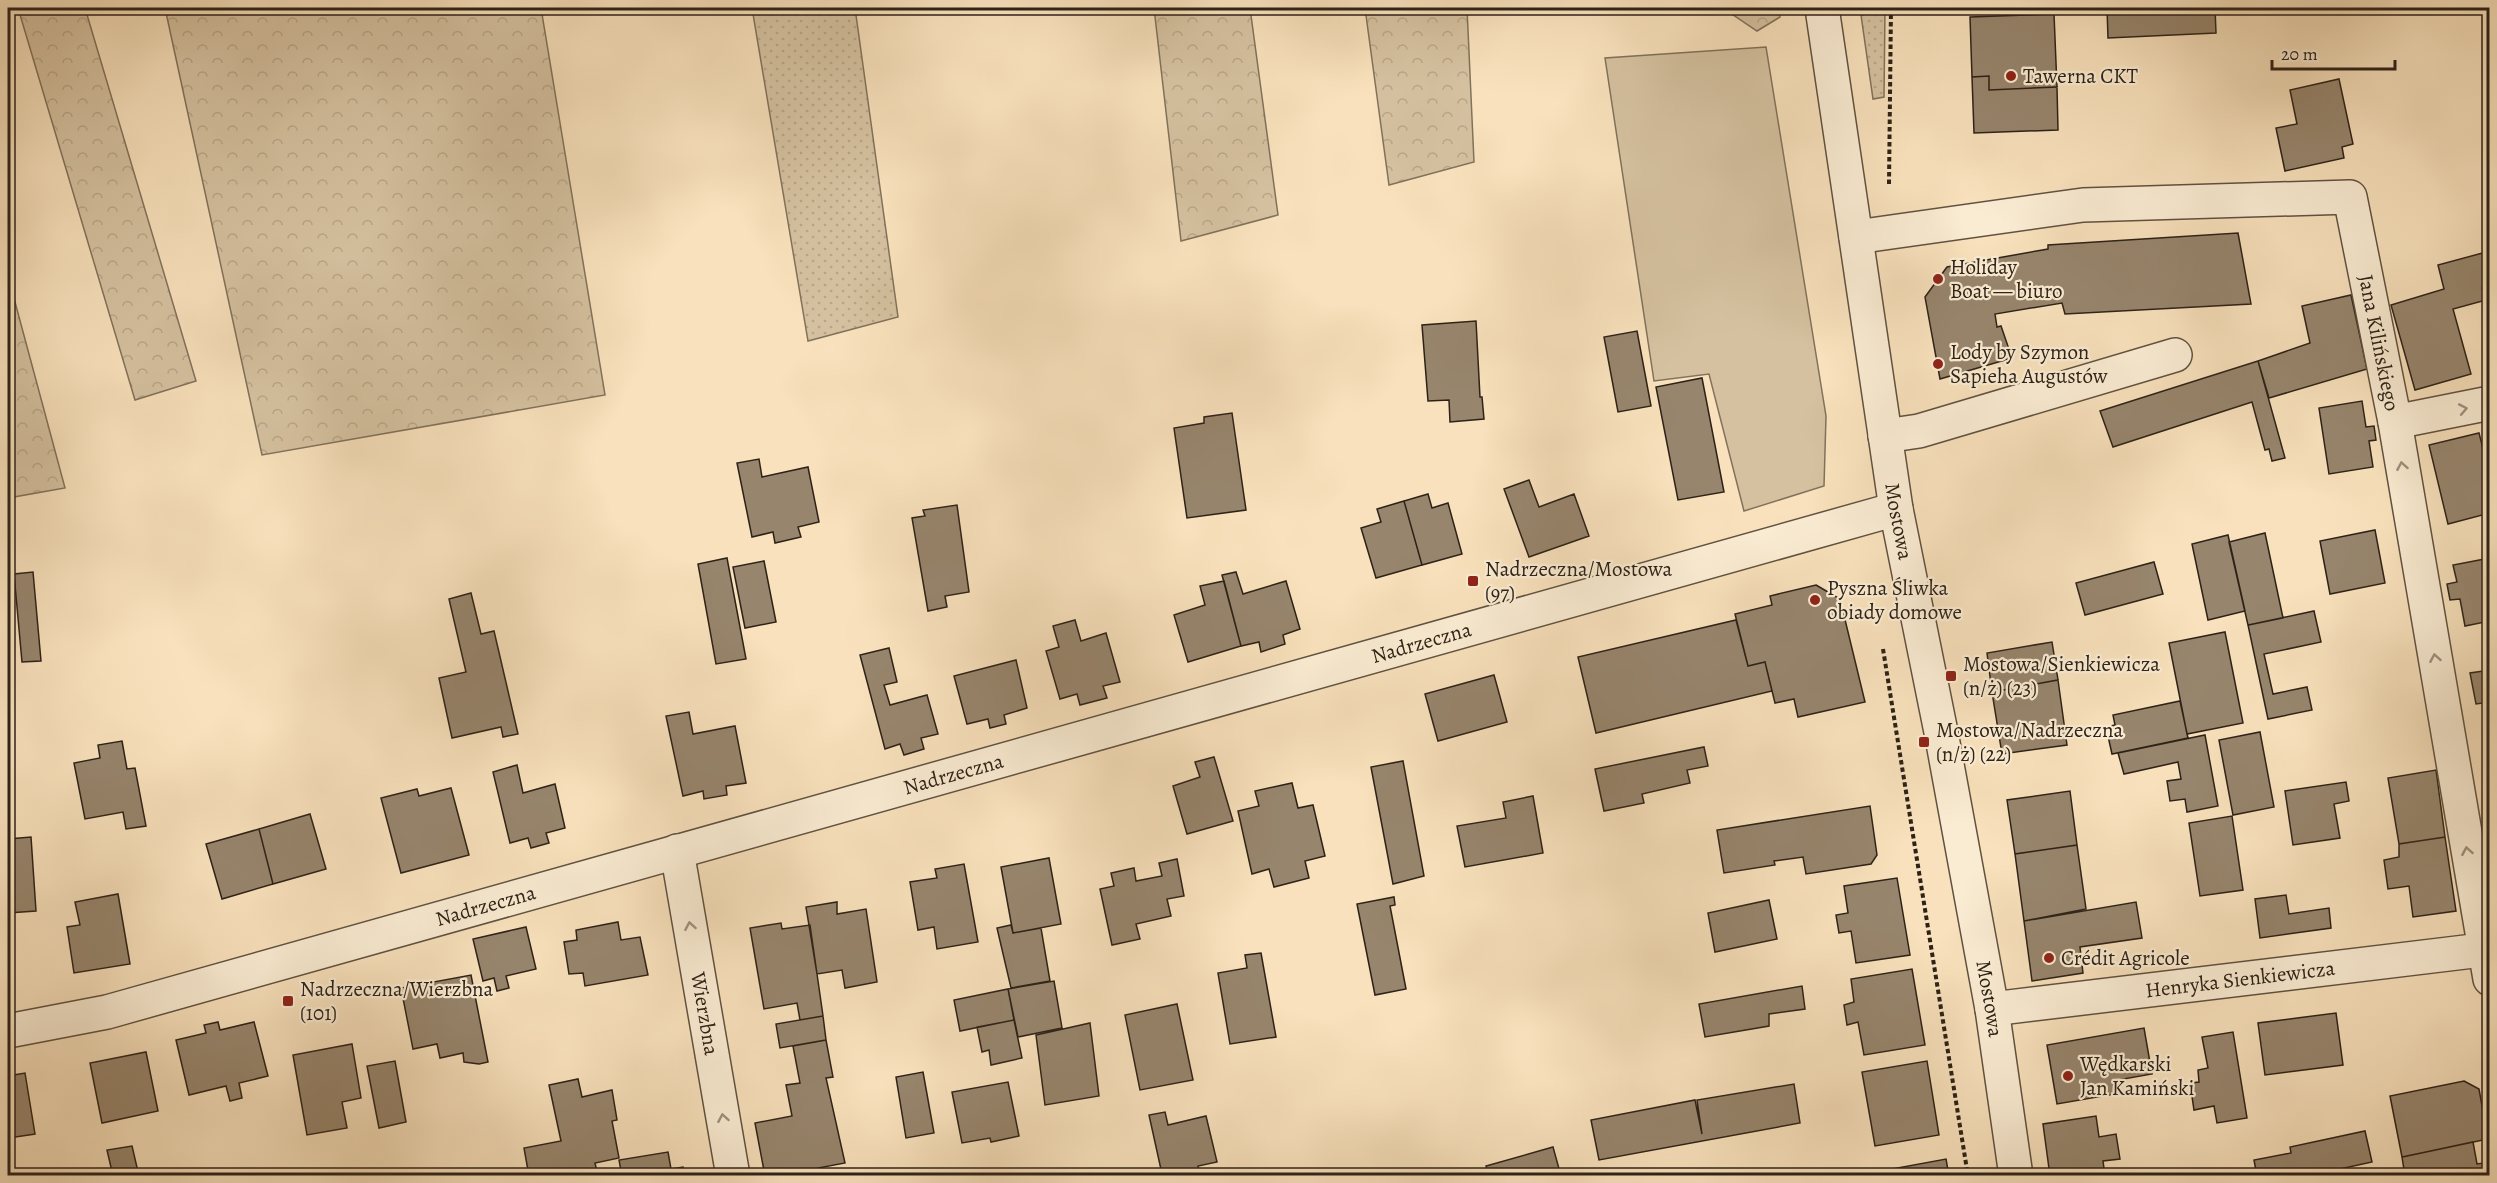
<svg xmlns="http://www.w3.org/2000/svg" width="2497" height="1183" font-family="Alegreya,serif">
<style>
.grass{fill:url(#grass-dots);stroke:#81725c;stroke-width:1.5}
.forest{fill:url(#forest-crowns);stroke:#81725c;stroke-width:1.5}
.park{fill:#d5c1a0;stroke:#81725c;stroke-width:1.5}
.building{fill:#97856d;stroke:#2d2218;stroke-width:1.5}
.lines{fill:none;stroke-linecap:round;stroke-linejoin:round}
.minor-casing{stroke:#605241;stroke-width:36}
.path{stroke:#2d2218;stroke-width:4;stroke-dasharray:4.5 3;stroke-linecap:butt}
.minor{stroke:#faecd3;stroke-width:33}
.oneway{stroke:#9e917f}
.poi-dot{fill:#8f2418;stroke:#faecd3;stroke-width:2}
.labels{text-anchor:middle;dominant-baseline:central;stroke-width:4.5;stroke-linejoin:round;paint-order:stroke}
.poi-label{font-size:21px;fill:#2d2218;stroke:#faecd3;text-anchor:start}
.street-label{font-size:21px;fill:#2d2218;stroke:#faecd3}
</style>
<defs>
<pattern id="grass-dots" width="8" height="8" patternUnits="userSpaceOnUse" patternTransform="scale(1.5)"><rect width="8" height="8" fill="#d5c1a0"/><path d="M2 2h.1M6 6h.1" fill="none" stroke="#b7a689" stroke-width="1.8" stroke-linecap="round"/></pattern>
<pattern id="forest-crowns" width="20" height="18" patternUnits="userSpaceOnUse" patternTransform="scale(1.5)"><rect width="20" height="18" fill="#d5c1a0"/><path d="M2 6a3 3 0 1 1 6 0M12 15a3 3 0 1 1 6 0" fill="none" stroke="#b7a689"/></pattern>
</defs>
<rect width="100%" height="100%" fill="#f8e1bc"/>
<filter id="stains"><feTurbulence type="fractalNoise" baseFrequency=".00333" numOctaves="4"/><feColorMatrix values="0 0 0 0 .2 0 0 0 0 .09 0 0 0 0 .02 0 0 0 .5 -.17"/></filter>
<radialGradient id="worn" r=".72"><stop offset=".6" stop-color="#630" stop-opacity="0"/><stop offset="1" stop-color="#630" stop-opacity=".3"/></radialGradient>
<path class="grass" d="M 752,8 L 855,8 L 898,317 L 808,341 Z
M 1860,8 L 1885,8 L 1884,97 L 1873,99 Z"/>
<path class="forest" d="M 18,8 L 85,8 L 196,381 L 135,400 Z
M 165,8 L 541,8 L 605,395 L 262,455 Z
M 1154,8 L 1250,8 L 1278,215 L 1181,241 Z
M 1365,8 L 1467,8 L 1474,162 L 1389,185 Z
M 1723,8 L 1779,8 L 1780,17 L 1757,31 Z
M 8,276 L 65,488 L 8,498 Z"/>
<path class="park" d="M 1766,47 L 1826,416 L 1824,486 L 1744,511 L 1709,374 L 1654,381 L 1605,58 Z"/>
<path class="building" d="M 2107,8 L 2215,8 L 2216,33 L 2108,38 Z
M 2054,14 L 2057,87 L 1989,90 L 1989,76 L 1972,77 L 1970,17 Z
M 1989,76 L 1989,90 L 2057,87 L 2058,130 L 1974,133 L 1972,77 Z
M 2339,79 L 2353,144 L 2342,147 L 2344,158 L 2285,171 L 2276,128 L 2297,124 L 2290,90 Z
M 2238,233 L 2251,304 L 2065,314 L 2062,303 L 1995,314 L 1997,327 L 2001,326 L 2012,358 L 1940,379 L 1925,297 L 1947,267 L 2048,249 L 2048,245 Z
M 2490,251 L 2490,286 L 2482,288 L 2486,300 L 2453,309 L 2471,374 L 2415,390 L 2391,305 L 2444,289 L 2438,265 Z
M 2351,295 L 2367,369 L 2269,398 L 2258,361 L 2310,343 L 2302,306 Z
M 1476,321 L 1480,397 L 1482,397 L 1484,419 L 1450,422 L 1449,400 L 1428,401 L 1422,325 Z
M 1637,331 L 1651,406 L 1618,412 L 1604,337 Z
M 2258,361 L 2285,458 L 2272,461 L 2269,449 L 2265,450 L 2252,402 L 2113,447 L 2100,411 Z
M 1702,378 L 1724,492 L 1678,500 L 1656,387 Z
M 2362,401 L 2366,427 L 2374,426 L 2376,440 L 2369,441 L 2373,467 L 2329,474 L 2319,408 Z
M 1232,413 L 1246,510 L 1187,518 L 1174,428 L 1204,423 L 1204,417 Z
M 2479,433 L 2490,476 L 2490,513 L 2448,524 L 2429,445 Z
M 759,459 L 762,477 L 808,467 L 819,522 L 798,527 L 801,537 L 775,543 L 773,532 L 752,537 L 737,463 Z
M 1529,480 L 1539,507 L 1574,494 L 1589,536 L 1529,557 L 1504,489 Z
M 1428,494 L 1432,508 L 1448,503 L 1462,554 L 1422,565 L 1404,501 Z
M 1404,501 L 1422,565 L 1376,578 L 1361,528 L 1381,522 L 1377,509 Z
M 957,505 L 969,592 L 945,596 L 947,607 L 928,611 L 912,518 L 925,516 L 923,510 Z
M 2375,530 L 2385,583 L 2330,594 L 2320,541 Z
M 2265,533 L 2283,618 L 2248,625 L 2229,542 Z
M 2228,535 L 2245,611 L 2208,620 L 2192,544 Z
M 727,558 L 746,659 L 716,664 L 698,564 Z
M 2490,558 L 2490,621 L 2465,626 L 2460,599 L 2450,600 L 2447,584 L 2457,582 L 2453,565 Z
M 764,561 L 776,622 L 745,628 L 733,567 Z
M 2154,562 L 2163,594 L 2085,615 L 2076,583 Z
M 33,572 L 41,661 L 22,662 L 14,574 Z
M 1236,572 L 1243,594 L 1286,581 L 1300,629 L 1283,635 L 1285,644 L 1261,652 L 1259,642 L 1241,646 L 1222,575 Z
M 1224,581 L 1241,646 L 1188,662 L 1174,615 L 1205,605 L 1200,586 Z
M 1816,585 L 1840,599 L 1865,702 L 1798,717 L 1794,699 L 1775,703 L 1765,662 L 1748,666 L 1735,614 L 1772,605 L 1770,596 Z
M 471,593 L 481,634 L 494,631 L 518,734 L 503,737 L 501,727 L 452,738 L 439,678 L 466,672 L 449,599 Z
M 2314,611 L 2321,642 L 2264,654 L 2273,694 L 2307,687 L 2312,710 L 2268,719 L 2248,625 Z
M 1075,620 L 1081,641 L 1106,633 L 1120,682 L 1103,686 L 1107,698 L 1080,705 L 1077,694 L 1060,699 L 1046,651 L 1059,647 L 1053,626 Z
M 1736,620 L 1748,666 L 1765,662 L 1772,691 L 1596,733 L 1578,657 Z
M 2225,632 L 2243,723 L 2187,734 L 2169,643 Z
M 2052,642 L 2058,680 L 1992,692 L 1987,653 Z
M 889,648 L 897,682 L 884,685 L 890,705 L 927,695 L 938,734 L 921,738 L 924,749 L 904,755 L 900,744 L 885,749 L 860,655 Z
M 1016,660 L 1027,708 L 1004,715 L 1006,724 L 990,728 L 988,719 L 967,724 L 954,676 Z
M 2490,670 L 2490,702 L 2476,704 L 2470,673 Z
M 1494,675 L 1507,722 L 1438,741 L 1425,694 Z
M 2058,680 L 2067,745 L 2002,754 L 1992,692 Z
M 2180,701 L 2188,738 L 2112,754 L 2106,727 L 2115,725 L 2113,715 Z
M 689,712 L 693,734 L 735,726 L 746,783 L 726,786 L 727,795 L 704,799 L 703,791 L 683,796 L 666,716 Z
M 2260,732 L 2274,807 L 2233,815 L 2219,740 Z
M 2205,735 L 2218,806 L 2187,812 L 2185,799 L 2170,801 L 2167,781 L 2181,779 L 2178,762 L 2124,774 L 2118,753 Z
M 122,741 L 127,769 L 135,768 L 146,826 L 126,829 L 123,812 L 85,819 L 74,763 L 100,758 L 98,745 Z
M 1704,747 L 1708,766 L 1687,770 L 1690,783 L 1642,794 L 1644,803 L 1604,811 L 1595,769 Z
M 1214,757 L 1233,821 L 1187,834 L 1173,786 L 1200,777 L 1195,762 Z
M 1403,761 L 1424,876 L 1393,884 L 1371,767 Z
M 517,765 L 523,793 L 555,784 L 565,828 L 546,833 L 549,843 L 531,848 L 528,838 L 510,843 L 493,772 Z
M 2436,770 L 2445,837 L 2399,844 L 2388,778 Z
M 2346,782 L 2349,801 L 2334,804 L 2340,838 L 2293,845 L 2285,791 Z
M 1292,783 L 1298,808 L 1313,805 L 1325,856 L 1305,861 L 1309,878 L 1274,887 L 1269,869 L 1252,874 L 1238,811 L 1259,806 L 1255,791 Z
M 451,788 L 469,855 L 401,873 L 381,798 L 417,789 L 419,796 Z
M 2070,791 L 2077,845 L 2015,854 L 2007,800 Z
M 1533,796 L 1543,853 L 1465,867 L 1457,826 L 1506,818 L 1503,802 Z
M 1870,806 L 1877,855 L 1871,864 L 1806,874 L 1803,857 L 1774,861 L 1775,865 L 1724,873 L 1717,830 Z
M 310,814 L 326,869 L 273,884 L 259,829 Z
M 2232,816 L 2243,890 L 2200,896 L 2189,823 Z
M 259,829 L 273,884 L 222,899 L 206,844 Z
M 31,837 L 36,911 L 8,913 L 8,839 Z
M 2445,837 L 2456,911 L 2413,917 L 2409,886 L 2388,889 L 2384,860 L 2399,857 L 2399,844 Z
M 2077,845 L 2086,909 L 2024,921 L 2015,854 Z
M 1049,858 L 1061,924 L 1013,933 L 1001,867 Z
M 1177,859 L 1184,896 L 1167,899 L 1171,916 L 1136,924 L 1140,939 L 1112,945 L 1100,889 L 1114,886 L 1111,873 L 1134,868 L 1136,881 L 1162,876 L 1159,863 Z
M 964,864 L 978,942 L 937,949 L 934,927 L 918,930 L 910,882 L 937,878 L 935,869 Z
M 1897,878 L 1910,955 L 1856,963 L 1851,931 L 1839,933 L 1836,915 L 1848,913 L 1844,886 Z
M 118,894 L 130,964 L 74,973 L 67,927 L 80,925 L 75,902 Z
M 2286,895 L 2289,914 L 2329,908 L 2331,928 L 2260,938 L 2255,899 Z
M 1394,897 L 1395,905 L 1390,906 L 1406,989 L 1375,995 L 1357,904 Z
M 1769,900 L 1777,939 L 1715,952 L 1708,913 Z
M 837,902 L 837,914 L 866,909 L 877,982 L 845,988 L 842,970 L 817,974 L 806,907 Z
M 2136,902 L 2142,938 L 2080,947 L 2083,973 L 2032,981 L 2024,921 Z
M 618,922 L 621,940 L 640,937 L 648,975 L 585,986 L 583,973 L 569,974 L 564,942 L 577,940 L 576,930 Z
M 781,923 L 782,929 L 810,925 L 823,1016 L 800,1020 L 797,1003 L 764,1009 L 750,928 Z
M 1011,925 L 1013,933 L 1041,928 L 1050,981 L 1011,988 L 997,928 Z
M 526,927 L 536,969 L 506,976 L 509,988 L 497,991 L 494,978 L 483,981 L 473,939 Z
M 1261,953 L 1276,1037 L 1230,1044 L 1218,973 L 1247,968 L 1245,955 Z
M 1912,969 L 1925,1045 L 1864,1055 L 1858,1022 L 1847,1025 L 1844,1005 L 1854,1002 L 1851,979 Z
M 471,975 L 488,1062 L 479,1064 L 464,1062 L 463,1053 L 440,1058 L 437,1044 L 413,1049 L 401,988 Z
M 1054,981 L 1062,1028 L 1018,1037 L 1008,989 Z
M 1802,986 L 1805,1009 L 1769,1014 L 1769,1026 L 1705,1037 L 1699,1004 Z
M 1008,989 L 1014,1020 L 960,1031 L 954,1000 Z
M 1177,1004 L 1193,1080 L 1140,1090 L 1125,1015 Z
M 2336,1013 L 2343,1065 L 2265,1075 L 2258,1023 Z
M 823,1016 L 826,1040 L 780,1048 L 776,1024 Z
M 1014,1020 L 1022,1058 L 991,1065 L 989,1050 L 982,1052 L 977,1027 Z
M 218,1022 L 220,1030 L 254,1022 L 268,1076 L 239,1083 L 242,1098 L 230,1101 L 226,1086 L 189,1095 L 176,1040 L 206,1033 L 204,1025 Z
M 1090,1023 L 1099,1096 L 1045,1105 L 1036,1035 Z
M 2144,1028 L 2152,1074 L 2112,1081 L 2115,1094 L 2057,1104 L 2047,1045 Z
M 2233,1032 L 2247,1118 L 2217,1123 L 2214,1106 L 2194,1110 L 2190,1083 L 2199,1082 L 2198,1070 L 2208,1068 L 2202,1037 Z
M 826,1040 L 833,1077 L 826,1078 L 845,1163 L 818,1168 L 820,1176 L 804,1176 L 803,1171 L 765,1176 L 755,1123 L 792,1116 L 786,1085 L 800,1083 L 793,1046 Z
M 352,1044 L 361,1098 L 342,1102 L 347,1128 L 307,1135 L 293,1055 Z
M 146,1052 L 158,1111 L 102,1123 L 90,1063 Z
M 395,1061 L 406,1122 L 379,1128 L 367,1066 Z
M 1927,1061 L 1939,1135 L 1875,1146 L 1862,1072 Z
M 923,1072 L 934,1133 L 906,1138 L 896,1077 Z
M 25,1073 L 35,1134 L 9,1138 L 8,1076 Z
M 578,1079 L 582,1097 L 612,1090 L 617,1120 L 612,1121 L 619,1158 L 595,1163 L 598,1176 L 529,1176 L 524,1148 L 561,1141 L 549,1085 Z
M 2464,1081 L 2479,1089 L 2488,1139 L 2402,1157 L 2390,1096 Z
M 1008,1082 L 1019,1136 L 991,1142 L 990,1138 L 962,1143 L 952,1092 Z
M 1794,1084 L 1800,1123 L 1599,1160 L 1591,1120 L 1695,1100 L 1702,1134 L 1697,1100 Z
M 1165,1112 L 1168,1125 L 1206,1116 L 1217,1162 L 1198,1166 L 1200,1176 L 1182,1176 L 1181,1170 L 1162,1174 L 1149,1115 Z
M 2096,1116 L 2099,1137 L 2116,1134 L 2120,1159 L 2103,1161 L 2105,1176 L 2050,1176 L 2043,1124 Z
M 2365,1131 L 2372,1162 L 2308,1176 L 2257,1176 L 2254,1160 L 2291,1153 L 2290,1147 Z
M 2473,1142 L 2477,1164 L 2490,1162 L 2490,1176 L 2405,1176 L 2402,1157 Z
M 132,1146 L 139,1176 L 113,1176 L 107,1150 Z
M 1553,1147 L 1561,1176 L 1489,1176 L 1486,1166 Z
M 668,1152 L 671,1169 L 683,1167 L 684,1176 L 622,1176 L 619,1160 Z
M 1946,1159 L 1949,1176 L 1871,1176 L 1870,1173 Z"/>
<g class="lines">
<g class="minor-casing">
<g id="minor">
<path id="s1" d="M 1822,8 L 1896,509 L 1941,732 L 1992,1009 L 2016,1176"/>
<path id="s2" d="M 1856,237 L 2083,205 L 2350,197 L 2395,422 L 2490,979"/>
<path d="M 2395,422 L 2490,403"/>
<path d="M 1885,436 L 1919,431 L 2175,355"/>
<path id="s3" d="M 677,851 L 733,1176"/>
<path id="s4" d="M 1992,1009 L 2490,949"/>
<path id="s5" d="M 8,1031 L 107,1012 L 1896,509"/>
</g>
</g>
<path class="path" d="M 1889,184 L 1891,8
M 1883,649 L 1968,1176"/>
<use href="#minor" class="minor"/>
</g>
<defs><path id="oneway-chevron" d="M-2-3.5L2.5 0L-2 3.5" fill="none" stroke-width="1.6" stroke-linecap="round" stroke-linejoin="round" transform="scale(1.5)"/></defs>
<g class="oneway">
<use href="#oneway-chevron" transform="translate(2463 409) rotate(-11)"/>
<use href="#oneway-chevron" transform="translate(2402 466) rotate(-100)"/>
<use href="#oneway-chevron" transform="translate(2435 658) rotate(-100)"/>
<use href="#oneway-chevron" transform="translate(2467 851) rotate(-100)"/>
<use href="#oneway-chevron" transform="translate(690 926) rotate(-100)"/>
<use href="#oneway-chevron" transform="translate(723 1118) rotate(-100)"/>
</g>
<g class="poi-dot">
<circle cx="2011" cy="76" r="6"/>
<circle cx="1938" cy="279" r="6"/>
<circle cx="1938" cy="364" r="6"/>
<rect x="1467" y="575" width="12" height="12" rx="3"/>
<circle cx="1815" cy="600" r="6"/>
<rect x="1945" y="670" width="12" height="12" rx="3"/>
<rect x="1918" y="736" width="12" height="12" rx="3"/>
<circle cx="2049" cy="958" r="6"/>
<rect x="282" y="995" width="12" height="12" rx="3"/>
<circle cx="2068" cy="1076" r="6"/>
</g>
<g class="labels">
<g class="poi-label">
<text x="2023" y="76">Tawerna CKT</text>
<text x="1950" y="267">Holiday<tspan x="1950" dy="24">Boat — biuro</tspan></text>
<text x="1950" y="352">Lody by Szymon<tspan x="1950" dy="24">Sapieha Augustów</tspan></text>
<text x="1485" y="569">Nadrzeczna/Mostowa<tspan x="1485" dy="24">(97)</tspan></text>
<text x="1827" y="588">Pyszna Śliwka<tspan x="1827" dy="24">obiady domowe</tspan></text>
<text x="1963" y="664">Mostowa/Sienkiewicza<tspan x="1963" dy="24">(n/ż) (23)</tspan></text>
<text x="1936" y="730">Mostowa/Nadrzeczna<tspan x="1936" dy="24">(n/ż) (22)</tspan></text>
<text x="2061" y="958">Crédit Agricole</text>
<text x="300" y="989">Nadrzeczna/Wierzbna<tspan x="300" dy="24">(101)</tspan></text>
<text x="2080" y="1064">Wędkarski<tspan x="2080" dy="24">Jan Kamiński</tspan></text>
</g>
<g class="street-label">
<text stroke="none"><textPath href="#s2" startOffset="645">Jana Kilińskiego</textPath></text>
<text stroke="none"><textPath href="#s1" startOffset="519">Mostowa</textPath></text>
<text stroke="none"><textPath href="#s5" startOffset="1466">Nadrzeczna</textPath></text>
<text stroke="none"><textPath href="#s5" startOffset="980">Nadrzeczna</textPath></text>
<text stroke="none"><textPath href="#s5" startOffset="494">Nadrzeczna</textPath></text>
<text stroke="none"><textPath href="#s4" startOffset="250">Henryka Sienkiewicza</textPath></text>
<text stroke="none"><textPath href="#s1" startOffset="1005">Mostowa</textPath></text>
<text stroke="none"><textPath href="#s3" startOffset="165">Wierzbna</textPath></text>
</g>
</g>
<rect width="2497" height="1183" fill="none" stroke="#f8e1bc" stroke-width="30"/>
<rect x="9" y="9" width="2479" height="1165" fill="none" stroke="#2d2218" stroke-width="3"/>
<rect x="15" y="15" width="2467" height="1153" fill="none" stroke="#2d2218" stroke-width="1.5"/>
<path d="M2272 60v9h123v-9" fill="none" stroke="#2d2218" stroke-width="3"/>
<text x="2281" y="60" font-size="18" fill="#2d2218" stroke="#faecd3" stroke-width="4.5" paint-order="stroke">20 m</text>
<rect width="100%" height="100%" filter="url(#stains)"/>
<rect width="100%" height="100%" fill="url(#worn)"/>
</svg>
